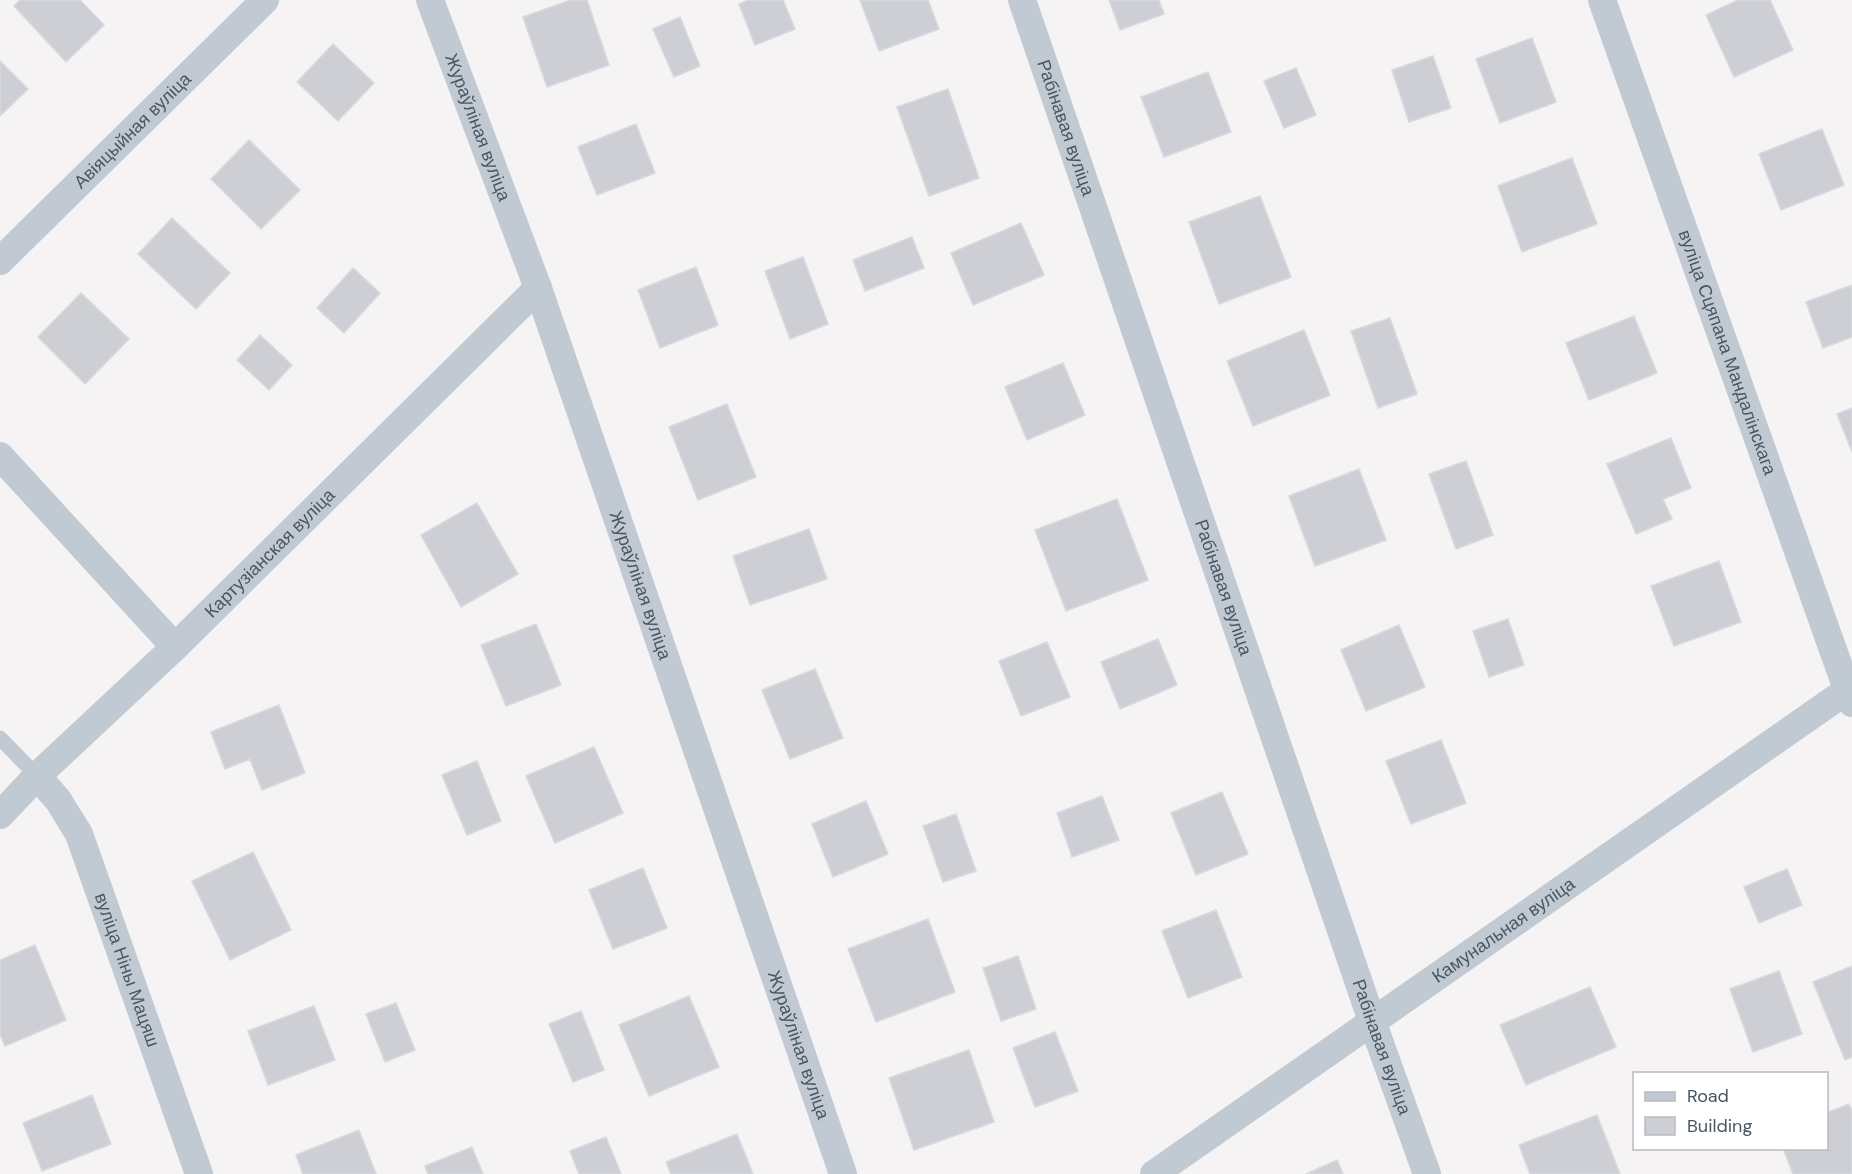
<svg xmlns="http://www.w3.org/2000/svg" width="1852" height="1174" font-family="'DM Sans',sans-serif">
<style>
.building{fill:#cdcfd5;stroke:#d7d9de;stroke-width:1.5}
.lines{fill:none;stroke-linecap:round;stroke-linejoin:round}
.lane{stroke:#c1cad2;stroke-width:15}
.street{stroke:#c1cad2;stroke-width:28}
.labels{text-anchor:middle;dominant-baseline:central;stroke-width:6;stroke-linejoin:round;paint-order:stroke}
.street-label{font-size:18px;fill:#4a5661;stroke:#fff}
</style>
<rect width="100%" height="100%" fill="#f5f3f3"/>
<path class="building" d="M 20,0 L 80,0 L 104,25 L 66,62 L 14,6 Z
M 571,0 L 587,0 L 609,65 L 547,87 L 523,17 Z
M 749,0 L 783,0 L 795,29 L 755,45 L 739,4 Z
M 860,0 L 928,0 L 939,29 L 879,51 Z
M 1109,0 L 1159,0 L 1164,14 L 1120,30 Z
M 1738,0 L 1770,0 L 1793,50 L 1734,77 L 1706,15 Z
M 680,17 L 700,66 L 674,77 L 653,29 Z
M 1532,38 L 1556,102 L 1500,123 L 1476,59 Z
M 333,44 L 374,83 L 338,121 L 297,82 Z
M 1433,56 L 1451,108 L 1409,122 L 1392,70 Z
M 0,61 L 28,89 L 0,116 Z
M 1296,68 L 1316,115 L 1284,128 L 1264,81 Z
M 1208,72 L 1231,132 L 1164,157 L 1141,97 Z
M 948,89 L 979,178 L 929,196 L 897,107 Z
M 636,124 L 655,173 L 597,195 L 578,147 Z
M 1822,129 L 1844,185 L 1781,210 L 1759,154 Z
M 249,140 L 300,190 L 261,229 L 211,179 Z
M 1572,158 L 1597,224 L 1522,252 L 1498,186 Z
M 1260,196 L 1291,277 L 1219,304 L 1189,222 Z
M 172,218 L 230,273 L 196,309 L 138,254 Z
M 1021,223 L 1044,275 L 973,305 L 951,253 Z
M 912,237 L 924,268 L 865,291 L 853,260 Z
M 803,257 L 828,324 L 790,339 L 765,271 Z
M 696,267 L 718,325 L 660,348 L 638,290 Z
M 353,268 L 380,293 L 344,333 L 317,308 Z
M 1852,285 L 1852,337 L 1823,348 L 1806,302 Z
M 81,293 L 129,339 L 85,384 L 38,337 Z
M 1634,316 L 1657,373 L 1589,400 L 1566,343 Z
M 1390,318 L 1417,394 L 1378,408 L 1351,331 Z
M 1304,330 L 1330,395 L 1253,426 L 1227,361 Z
M 260,335 L 292,365 L 269,390 L 237,360 Z
M 1063,363 L 1085,415 L 1027,440 L 1005,387 Z
M 727,404 L 756,477 L 698,500 L 669,427 Z
M 1852,408 L 1852,452 L 1837,414 Z
M 1671,438 L 1691,488 L 1663,499 L 1672,519 L 1636,534 L 1607,464 Z
M 1466,461 L 1493,535 L 1456,549 L 1429,474 Z
M 1359,469 L 1386,540 L 1315,566 L 1289,496 Z
M 1117,499 L 1148,580 L 1066,611 L 1035,530 Z
M 477,503 L 518,574 L 461,607 L 421,535 Z
M 809,529 L 827,579 L 750,605 L 733,556 Z
M 1719,561 L 1741,622 L 1674,646 L 1651,586 Z
M 1508,619 L 1524,665 L 1489,677 L 1473,631 Z
M 536,624 L 561,685 L 506,706 L 481,645 Z
M 1399,625 L 1425,687 L 1366,711 L 1341,650 Z
M 1158,639 L 1177,685 L 1120,709 L 1101,662 Z
M 1047,642 L 1070,697 L 1021,716 L 999,661 Z
M 815,669 L 843,738 L 790,759 L 762,690 Z
M 279,705 L 305,773 L 262,790 L 250,759 L 225,769 L 211,732 Z
M 1441,740 L 1466,803 L 1411,824 L 1386,761 Z
M 594,747 L 623,813 L 555,843 L 526,776 Z
M 477,761 L 501,821 L 467,835 L 442,775 Z
M 1222,792 L 1248,854 L 1196,875 L 1171,813 Z
M 1102,796 L 1119,840 L 1072,857 L 1057,813 Z
M 866,801 L 888,854 L 833,877 L 812,824 Z
M 956,814 L 976,871 L 943,882 L 923,826 Z
M 253,852 L 291,930 L 230,960 L 192,881 Z
M 643,868 L 667,928 L 613,949 L 589,890 Z
M 1787,869 L 1802,905 L 1759,923 L 1744,887 Z
M 1216,910 L 1242,977 L 1188,998 L 1162,931 Z
M 928,919 L 955,992 L 876,1022 L 848,949 Z
M 35,945 L 66,1020 L 5,1046 L 0,1034 L 0,960 Z
M 1018,956 L 1036,1009 L 1001,1021 L 983,968 Z
M 1852,966 L 1852,1057 L 1845,1060 L 1813,982 Z
M 1779,971 L 1802,1034 L 1753,1052 L 1730,989 Z
M 1590,987 L 1616,1047 L 1526,1085 L 1500,1025 Z
M 689,996 L 719,1067 L 649,1096 L 619,1025 Z
M 396,1003 L 415,1050 L 385,1062 L 366,1014 Z
M 314,1006 L 335,1060 L 268,1085 L 248,1031 Z
M 581,1011 L 604,1070 L 573,1082 L 549,1024 Z
M 1055,1032 L 1078,1091 L 1035,1107 L 1013,1048 Z
M 969,1050 L 994,1122 L 914,1150 L 889,1078 Z
M 92,1095 L 111,1144 L 42,1171 L 23,1123 Z
M 1849,1104 L 1852,1111 L 1852,1174 L 1793,1174 L 1783,1148 L 1826,1148 L 1826,1113 Z
M 1597,1115 L 1620,1174 L 1530,1174 L 1519,1145 Z
M 359,1130 L 376,1174 L 303,1174 L 296,1155 Z
M 737,1134 L 753,1174 L 671,1174 L 666,1162 Z
M 606,1137 L 621,1174 L 579,1174 L 570,1151 Z
M 472,1147 L 483,1174 L 428,1174 L 425,1166 Z
M 1337,1160 L 1343,1174 L 1306,1174 Z"/>
<g class="lines">
<path class="lane" d="M 0,738 L 37,776"/>
<g class="street">
<path id="s1" d="M 430,0 L 538,288 L 843,1174"/>
<path id="s2" d="M 1022,0 L 1372,1021 L 1427,1174"/>
<path id="s3" d="M 1602,0 L 1852,703"/>
<path id="s4" d="M 0,261 L 265,0"/>
<path d="M 0,456 L 175,647"/>
<path id="s5" d="M 37,776 L 58,800 L 79,834 L 199,1174"/>
<path id="s6" d="M 0,815 L 37,776 L 175,647 L 538,288"/>
<path id="s7" d="M 1154,1174 L 1852,687"/>
</g>
</g>
<g class="labels">
<g class="street-label">
<text stroke="none"><textPath href="#s1" startOffset="136">Жураўліная вуліца</textPath></text>
<text stroke="none"><textPath href="#s2" startOffset="135">Рабінавая вуліца</textPath></text>
<text stroke="none"><textPath href="#s4" startOffset="186">Авіяцыйная вуліца</textPath></text>
<text stroke="none"><textPath href="#s3" startOffset="374">вуліца Сцяпана Мандалінскага</textPath></text>
<text stroke="none"><textPath href="#s6" startOffset="376">Картузіанская вуліца</textPath></text>
<text stroke="none"><textPath href="#s1" startOffset="622">Жураўліная вуліца</textPath></text>
<text stroke="none"><textPath href="#s2" startOffset="621">Рабінавая вуліца</textPath></text>
<text stroke="none"><textPath href="#s7" startOffset="426">Камунальная вуліца</textPath></text>
<text stroke="none"><textPath href="#s5" startOffset="216">вуліца Ніны Мацяш</textPath></text>
<text stroke="none"><textPath href="#s1" startOffset="1108">Жураўліная вуліца</textPath></text>
<text stroke="none"><textPath href="#s2" startOffset="1107">Рабінавая вуліца</textPath></text>
</g>
</g>
<rect x="1633" y="1072" width="195" height="78" fill="#ffffff" stroke="#b7bbc0" stroke-width="1.5"/>
<rect x="1645" y="1092" width="30" height="9" fill="#c1cad2" stroke="#b7bbc0" stroke-width="1.5"/>
<text x="1687" y="1102" font-size="18" fill="#4a5661">Road</text>
<rect x="1645" y="1117" width="30" height="18" fill="#cdcfd5" stroke="#b7bbc0" stroke-width="1.5"/>
<text x="1687" y="1132" font-size="18" fill="#4a5661">Building</text>
</svg>
